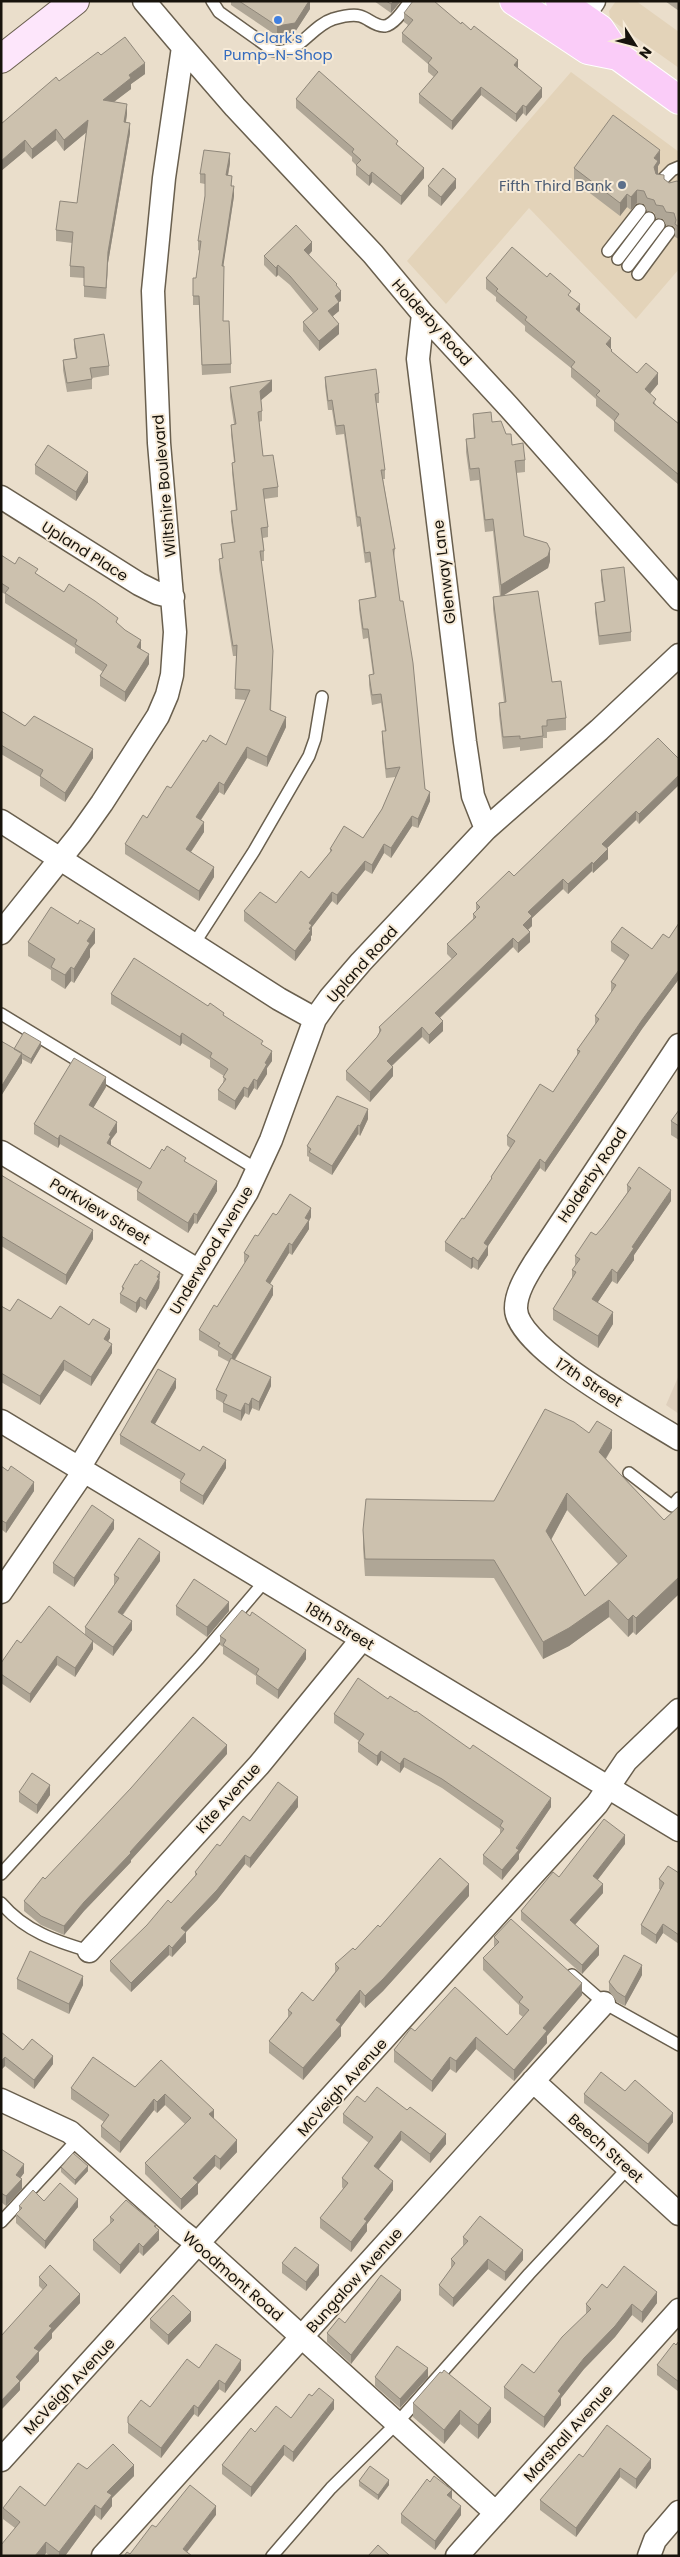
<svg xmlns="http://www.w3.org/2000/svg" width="680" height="2557" font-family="Poppins,sans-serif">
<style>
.built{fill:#e3d3b9}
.medical{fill:#decfbc}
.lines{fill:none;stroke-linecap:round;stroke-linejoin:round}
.lane-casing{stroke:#695f4e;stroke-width:14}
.street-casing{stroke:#695f4e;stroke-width:25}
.secondary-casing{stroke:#695f4e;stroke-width:30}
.primary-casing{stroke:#fff;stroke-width:30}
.lane{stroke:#fff;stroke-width:11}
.street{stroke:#fff;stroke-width:22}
.secondary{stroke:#fde6fb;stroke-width:28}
.primary{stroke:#faccf8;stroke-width:28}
.wall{fill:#afa696;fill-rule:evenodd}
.shaded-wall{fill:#8f877a}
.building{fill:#ccc1ae;stroke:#8f877a;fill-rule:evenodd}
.shop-dot{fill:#3f7fe0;stroke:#f7ebd8;stroke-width:2}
.service-dot{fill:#5c6f8a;stroke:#f7ebd8;stroke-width:2}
.labels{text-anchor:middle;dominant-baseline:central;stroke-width:4;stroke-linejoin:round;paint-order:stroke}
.shop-label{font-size:15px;fill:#366cbe;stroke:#f7ebd8}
.service-label{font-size:15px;fill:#4e5e75;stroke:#f7ebd8;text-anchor:end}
.street-label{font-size:15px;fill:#17130c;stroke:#f7ebd8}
</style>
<rect width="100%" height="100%" fill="#eadecb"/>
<path class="built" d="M 616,1 L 636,1 L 679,32 L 679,68 L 610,19 L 609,11 Z
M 571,72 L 679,152 L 679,269 L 636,319 L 529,208 L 446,304 L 407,261 Z"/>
<path class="medical" d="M 679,1375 L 679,1414 L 666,1405 Z"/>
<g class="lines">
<g class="lane-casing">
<path id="lane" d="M 212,1 L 219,12 L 274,51 C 298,56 311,26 333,19 C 340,17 352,14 360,16 C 368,18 376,27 385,26 C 395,24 404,9 410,1
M 661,181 L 672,170 L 679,167
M 608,251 L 640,210
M 618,259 L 649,218
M 628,266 L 659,225
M 638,274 L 669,232
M 194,944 L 254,851 L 309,756 L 315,739 L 322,697
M 1,1014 L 258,1170
M 629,1473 L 672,1506 L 679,1498
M 1,1874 L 199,1658 L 265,1581
M 1,1903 C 25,1931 55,1941 89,1951
M 572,1975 L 604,2003 L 679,2045
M 1,2222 L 79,2138
M 272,2556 L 331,2488 L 397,2423 L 529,2274 L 628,2168"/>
</g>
<g class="street-casing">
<path id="street" d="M 583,17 L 594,1
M 183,47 L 235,107 L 373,254 L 423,314 L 508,406 L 679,599
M 423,314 L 418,359 L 465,742 L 473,796 L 486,829
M 1,497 L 139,584 L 157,593 L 173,597
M 1,821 L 279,999 L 315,1019
M 1,933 L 80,834 L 102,803 L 158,716 L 167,695 L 172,675 L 175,632 L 159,443 L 153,291 L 164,178 L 183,47 L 144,1
M 679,1045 L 535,1262 C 527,1275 516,1292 516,1308 C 515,1348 646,1418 679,1439
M 1,1152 L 199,1271
M 1,1421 L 679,1830
M 79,1468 L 247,1192 L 271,1140 L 315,1019 L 330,998 L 361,962 L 486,829 L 599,730 L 679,655
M 1,1592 L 84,1471
M 89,1951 L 259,1765 L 362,1639
M 533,2081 L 679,2214
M 1,2100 L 70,2132 L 181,2231 L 207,2251 L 496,2513
M 1,2460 L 597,1804 L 626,1761 L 679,1710
M 103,2556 L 604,2003
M 457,2556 L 679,2310
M 649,2556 L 655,2540 L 679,2512"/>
</g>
<g class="secondary-casing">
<path id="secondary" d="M 1,59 L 75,1"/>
</g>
<g class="primary-casing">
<path id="primary" d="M 514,1 L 588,50 L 618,56
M 560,1 L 600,29 L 618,56 L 679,100"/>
</g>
<use href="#lane" class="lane"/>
<use href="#street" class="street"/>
<use href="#secondary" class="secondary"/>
<use href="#primary" class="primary"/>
</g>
<path class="wall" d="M 231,1 L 310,1 L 310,9 L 295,32 L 277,36 L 231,5 Z
M 374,1 L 401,1 L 391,13 Z
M 665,1 L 679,1 L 679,11 Z
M 404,13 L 461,24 L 518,68 L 542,97 L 526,116 L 523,113 L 516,122 L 481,95 L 452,130 L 419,103 L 419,94 L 434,77 L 428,72 L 428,64 L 402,42 L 402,33 L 408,25 L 404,22 Z
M 101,55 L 145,74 L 131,84 L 131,89 L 114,102 L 127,114 L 126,122 L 130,133 L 108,263 L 106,299 L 84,297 L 84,278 L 70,277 L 70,266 L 72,243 L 56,241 L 56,230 L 77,203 L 86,132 L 64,151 L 56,140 L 32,159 L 25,151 L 1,171 L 59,81 Z
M 296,99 L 398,146 L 424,178 L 401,205 L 372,182 L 369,186 L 356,175 L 356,165 L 352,161 L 352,157 L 296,108 Z
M 230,163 L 228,176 L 232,186 L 234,196 L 223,266 L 223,321 L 231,364 L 231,373 L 202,375 L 199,305 L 193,305 L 193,278 L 196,278 L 200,251 L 198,250 L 198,241 L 205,196 L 205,184 L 200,183 L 200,174 Z
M 660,163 L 658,166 L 658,174 L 669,183 L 679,182 L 679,239 L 675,237 L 675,229 L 674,226 L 666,225 L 663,219 L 656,218 L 654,212 L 647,211 L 644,204 L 637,203 L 631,210 L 627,207 L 620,216 L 574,181 L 574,168 Z
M 428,186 L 456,188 L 441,206 L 428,196 Z
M 312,251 L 309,255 L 337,287 L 341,301 L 339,302 L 339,311 L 333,316 L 339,334 L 319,351 L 303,331 L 303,322 L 313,313 L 290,285 L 278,275 L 276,277 L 264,265 L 264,256 Z
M 486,278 L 571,297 L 580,312 L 611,349 L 612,352 L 637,373 L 658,384 L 650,393 L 656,405 L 679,424 L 679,485 L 614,431 L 614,421 L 596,406 L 596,399 L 571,377 L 571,368 L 525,331 L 525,326 L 496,301 L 496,297 L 486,289 Z
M 74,339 L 109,366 L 109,375 L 92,378 L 92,389 L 67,392 L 63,370 L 63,360 L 76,358 L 74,348 Z
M 325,377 L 379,393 L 379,403 L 376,403 L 385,470 L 385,479 L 383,479 L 395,549 L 394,558 L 425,789 L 430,801 L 418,828 L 412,826 L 391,858 L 384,853 L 372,874 L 365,870 L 337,905 L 332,901 L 312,927 L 312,935 L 311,936 L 311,940 L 295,961 L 244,921 L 244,911 L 276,903 L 309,878 L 330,852 L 330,849 L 363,838 L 382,809 L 396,777 L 386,778 L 382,741 L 382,731 L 385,731 L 381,703 L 372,705 L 369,685 L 369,675 L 373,675 L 368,638 L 363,639 L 359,609 L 359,600 L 375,598 L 370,562 L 365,563 L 360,526 L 357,527 L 344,434 L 336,435 L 332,410 L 328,410 L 325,386 Z
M 230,387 L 272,391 L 261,400 L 262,411 L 262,421 L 259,422 L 263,456 L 278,487 L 278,497 L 264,499 L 268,527 L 268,537 L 263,538 L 264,551 L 264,561 L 261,561 L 273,661 L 271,710 L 286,727 L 267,767 L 247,758 L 224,795 L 219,792 L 201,820 L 204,832 L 191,852 L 214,877 L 199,901 L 125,854 L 125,844 L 171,788 L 206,742 L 226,745 L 246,700 L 235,699 L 236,656 L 233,656 L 219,569 L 219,559 L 222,558 L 221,544 L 234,542 L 231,521 L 231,511 L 236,511 L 232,473 L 232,463 L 234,462 L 231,435 L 231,425 L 234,424 L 230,397 Z
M 473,414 L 492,422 L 506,434 L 512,445 L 525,460 L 525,472 L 516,473 L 524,536 L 550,561 L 548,568 L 503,595 L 552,682 L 566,718 L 566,730 L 547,732 L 547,738 L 543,738 L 543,748 L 520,751 L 520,747 L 503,749 L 499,715 L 499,703 L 504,702 L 493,609 L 493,597 L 500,596 L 493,531 L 485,532 L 479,480 L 470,481 L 466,452 L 466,439 L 474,439 L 473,426 Z
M 35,465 L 88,482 L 76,501 L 35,474 Z
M 1,555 L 15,564 L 38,575 L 64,592 L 118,624 L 141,649 L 149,664 L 125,702 L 100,686 L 100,676 L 103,672 L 75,653 L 75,648 L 5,603 L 5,594 L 1,592 Z
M 601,570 L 631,632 L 631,641 L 599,645 L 595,612 L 595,603 L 604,602 L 601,580 Z
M 1,711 L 25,726 L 93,758 L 65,802 L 40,786 L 40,777 L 1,754 Z
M 658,738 L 639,824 L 636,820 L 607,848 L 608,859 L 593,873 L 592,871 L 568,894 L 563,889 L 532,918 L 532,926 L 528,930 L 530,942 L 518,953 L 513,947 L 440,1018 L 443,1031 L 429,1044 L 422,1037 L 392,1066 L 393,1076 L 370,1102 L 346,1080 L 346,1071 L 377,1037 L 379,1033 L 379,1027 L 452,959 L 447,954 L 447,944 L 473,919 L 473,914 L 476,912 L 476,903 L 514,876 Z
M 679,923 L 679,979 L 642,1029 L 545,1172 L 540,1168 L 488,1246 L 488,1255 L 478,1270 L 473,1267 L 471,1269 L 445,1251 L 445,1242 L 464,1219 L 491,1181 L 491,1177 L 510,1148 L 507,1145 L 507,1136 L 553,1092 L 577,1056 L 577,1050 L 595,1025 L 595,1016 L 612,992 L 611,991 L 611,982 L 625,961 L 611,951 L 611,942 L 652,949 L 669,938 Z
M 28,942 L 95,943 L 90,949 L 90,957 L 74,983 L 71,981 L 65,989 L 51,980 L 51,970 L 28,956 Z
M 111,994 L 208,1006 L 224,1016 L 263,1046 L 272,1061 L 267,1068 L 267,1074 L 257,1090 L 254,1088 L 248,1098 L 244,1096 L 235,1110 L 218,1100 L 218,1090 L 223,1083 L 224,1076 L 210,1067 L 210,1060 L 182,1043 L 180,1046 L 111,1004 Z
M 1,1041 L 14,1049 L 41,1047 L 31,1064 L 22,1059 L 22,1063 L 1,1096 Z
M 106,1087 L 93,1108 L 117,1132 L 111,1140 L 111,1145 L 150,1169 L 186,1163 L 217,1191 L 197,1224 L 194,1223 L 188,1233 L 137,1200 L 137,1191 L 138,1189 L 60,1144 L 58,1148 L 34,1134 L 34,1124 Z
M 679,1110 L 679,1140 L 671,1135 L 671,1121 Z
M 368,1119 L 360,1136 L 358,1134 L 332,1175 L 309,1161 L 309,1157 L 307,1156 L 307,1146 Z
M 1,1175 L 93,1239 L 66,1285 L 1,1246 Z
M 627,1185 L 671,1201 L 634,1255 L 634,1260 L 617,1284 L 612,1281 L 597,1303 L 613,1324 L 598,1348 L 553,1320 L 553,1309 L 572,1278 L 572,1270 L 575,1267 L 575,1256 L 596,1235 L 603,1227 L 627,1193 Z
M 276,1215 L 311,1217 L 309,1221 L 309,1229 L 292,1255 L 289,1253 L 270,1284 L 273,1295 L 235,1360 L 271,1386 L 259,1411 L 252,1408 L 249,1415 L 245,1413 L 241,1421 L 223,1412 L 223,1403 L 216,1399 L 216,1390 L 229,1362 L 218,1356 L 218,1351 L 199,1340 L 199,1330 L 217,1307 L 245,1263 L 244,1262 L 244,1253 Z
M 160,1281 L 159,1288 L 146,1310 L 140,1306 L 136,1313 L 120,1303 L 120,1294 L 122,1291 L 122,1287 Z
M 1,1306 L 10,1311 L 51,1319 L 110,1338 L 108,1341 L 112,1353 L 91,1386 L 64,1370 L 40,1405 L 1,1382 Z
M 176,1388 L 154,1424 L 226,1468 L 203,1505 L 180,1491 L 180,1482 L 181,1480 L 120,1444 L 120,1435 Z
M 612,1448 L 606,1459 L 664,1520 L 679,1506 L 679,1594 L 636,1635 L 633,1632 L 628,1637 L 609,1617 L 569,1646 L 543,1659 L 494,1578 L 365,1576 L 363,1548 L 363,1530 L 494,1501 ZM 567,1510 L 618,1564 L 585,1596 L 551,1540 Z
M 1,1466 L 34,1491 L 6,1533 L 1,1529 Z
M 114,1529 L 74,1587 L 53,1573 L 53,1563 Z
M 160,1561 L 123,1615 L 132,1630 L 113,1656 L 93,1642 L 93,1649 L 75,1677 L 57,1665 L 30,1703 L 1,1683 L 1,1663 L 21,1643 L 85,1635 L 85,1627 L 114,1585 L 114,1575 Z
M 176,1606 L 229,1611 L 207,1637 L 176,1615 Z
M 220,1636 L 306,1659 L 278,1699 L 256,1684 L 256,1676 L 223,1654 L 223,1647 L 220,1645 Z
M 388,1699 L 551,1807 L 519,1854 L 519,1859 L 502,1880 L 483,1864 L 483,1855 L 500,1835 L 500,1829 L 442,1788 L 404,1767 L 400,1773 L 381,1760 L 377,1766 L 358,1752 L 358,1743 L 359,1741 L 334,1723 L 334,1714 Z
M 227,1754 L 131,1860 L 131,1862 L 84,1911 L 64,1935 L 41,1925 L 24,1911 L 24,1901 L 45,1879 Z
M 19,1792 L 50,1795 L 37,1814 L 19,1802 Z
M 298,1807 L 250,1868 L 245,1864 L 217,1900 L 186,1932 L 186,1942 L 172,1957 L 169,1955 L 131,1992 L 110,1971 L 110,1961 L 171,1903 L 195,1876 L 195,1872 L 220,1846 L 250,1821 Z
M 625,1844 L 597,1880 L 603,1893 L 575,1925 L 599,1955 L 582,1974 L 521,1920 L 521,1911 L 559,1877 Z
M 679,1873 L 679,1944 L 663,1933 L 656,1944 L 641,1934 L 641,1925 L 661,1890 L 659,1889 L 659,1879 Z
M 469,1896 L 383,1991 L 365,2008 L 360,2002 L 341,2027 L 341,2036 L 303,2080 L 269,2053 L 269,2041 L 288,2017 L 288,2010 L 313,2001 L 335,1972 L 335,1964 L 355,1950 L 380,1927 Z
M 494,1937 L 582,1995 L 547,2036 L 547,2043 L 514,2081 L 476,2049 L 456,2073 L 450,2069 L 432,2092 L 394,2062 L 394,2050 L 415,2031 L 507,2035 L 523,2017 L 519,2014 L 519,2005 L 483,1970 L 483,1958 L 494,1947 Z
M 642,1975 L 625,2006 L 617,2002 L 609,1991 L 609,1982 Z
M 17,1979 L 83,1985 L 69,2014 L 17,1989 Z
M 1,2032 L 23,2050 L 53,2064 L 34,2089 L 5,2066 L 1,2070 Z
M 161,2060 L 214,2119 L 237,2152 L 220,2170 L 215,2166 L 198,2184 L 198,2194 L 181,2210 L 145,2174 L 145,2163 L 185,2124 L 165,2105 L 157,2113 L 154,2110 L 120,2153 L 101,2137 L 101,2126 L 104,2122 L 71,2099 L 71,2088 L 135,2087 Z
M 625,2091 L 673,2122 L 648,2154 L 584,2103 L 584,2094 Z
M 365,2102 L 446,2144 L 430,2163 L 401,2140 L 379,2169 L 393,2190 L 367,2224 L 367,2231 L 351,2252 L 320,2228 L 320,2218 L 343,2189 L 342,2187 L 342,2178 L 369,2143 L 343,2123 L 343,2114 Z
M 1,2149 L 24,2173 L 20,2178 L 22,2189 L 6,2206 L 1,2202 Z
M 61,2167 L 88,2171 L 75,2185 L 61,2172 Z
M 44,2201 L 78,2207 L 45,2249 L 16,2223 L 16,2214 L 19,2212 L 19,2206 Z
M 110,2217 L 156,2227 L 159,2240 L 143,2256 L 139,2252 L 120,2274 L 93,2250 L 93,2240 L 110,2224 Z
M 463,2237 L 523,2260 L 505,2281 L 488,2269 L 453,2307 L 439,2295 L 439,2285 L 451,2269 L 451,2259 L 463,2246 Z
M 282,2263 L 319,2275 L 306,2291 L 282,2273 Z
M 39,2277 L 80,2303 L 52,2333 L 52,2338 L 39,2352 L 39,2361 L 20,2382 L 20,2390 L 1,2410 L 43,2290 L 39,2286 Z
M 607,2288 L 657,2303 L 642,2323 L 632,2315 L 615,2337 L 584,2369 L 561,2398 L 561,2405 L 544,2428 L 504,2398 L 504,2387 L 534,2373 L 586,2314 L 586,2304 Z
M 401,2300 L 351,2364 L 327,2342 L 327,2333 L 345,2323 Z
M 150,2319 L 191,2321 L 168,2345 L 150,2328 Z
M 679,2341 L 679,2392 L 657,2375 L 657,2365 Z
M 199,2368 L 241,2370 L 225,2393 L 219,2389 L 198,2417 L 194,2414 L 161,2458 L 128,2433 L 128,2417 L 150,2407 Z
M 440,2372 L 491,2422 L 478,2439 L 460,2424 L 444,2444 L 413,2417 L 413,2403 Z
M 375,2377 L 428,2377 L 400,2408 L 375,2386 Z
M 312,2396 L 334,2409 L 293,2462 L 284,2455 L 251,2497 L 222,2474 L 222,2465 L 255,2432 L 291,2418 Z
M 583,2457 L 651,2468 L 636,2489 L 620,2477 L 576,2537 L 540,2510 L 540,2500 Z
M 87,2469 L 134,2476 L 112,2498 L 112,2506 L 101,2520 L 95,2515 L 65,2556 L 50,2556 L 46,2553 L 44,2556 L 1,2556 L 15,2528 L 3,2519 L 3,2508 L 45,2506 Z
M 359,2481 L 389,2485 L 378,2500 L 359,2486 Z
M 401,2514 L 461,2515 L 435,2550 L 401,2523 Z"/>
<path class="shaded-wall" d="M 309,1 L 310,1 L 310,9 L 295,32 L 277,36 L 277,26 Z
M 394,1 L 401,1 L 391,13 L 391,4 Z
M 518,60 L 518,69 L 514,65 Z
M 145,63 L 145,74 L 131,84 L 131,89 L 103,110 L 103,100 L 129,75 Z
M 481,87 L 481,95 L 452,130 L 452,121 Z
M 542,88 L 542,97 L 526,116 L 526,107 Z
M 127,104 L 127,114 L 124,132 L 124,122 Z
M 523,105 L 523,113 L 516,122 L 516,114 Z
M 88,120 L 88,131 L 64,151 L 64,140 Z
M 130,123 L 130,133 L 108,263 L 106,299 L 108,252 Z
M 56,129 L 56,140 L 32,159 L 32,149 Z
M 25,140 L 25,151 L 1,171 L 1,161 Z
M 660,150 L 660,163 L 658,166 L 658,174 L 654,180 L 654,158 Z
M 230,153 L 230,163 L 226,185 L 226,175 Z
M 424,168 L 424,178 L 401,205 L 401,196 Z
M 372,172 L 372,182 L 369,186 L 369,176 Z
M 456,179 L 456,188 L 441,206 L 441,197 Z
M 234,186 L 234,196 L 222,275 L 222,266 Z
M 637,190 L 637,203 L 631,210 L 631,197 Z
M 627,194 L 627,207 L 620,216 L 620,203 Z
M 312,242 L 312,251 L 304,259 L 304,250 Z
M 278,265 L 278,275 L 276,277 L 276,268 Z
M 341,291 L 341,301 L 339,302 L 339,311 L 328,320 L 328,311 L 335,296 Z
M 580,304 L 580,315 L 576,309 Z
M 339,324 L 339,334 L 319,351 L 319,341 Z
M 611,338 L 611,349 L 606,344 Z
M 658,373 L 658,384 L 645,400 L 645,389 Z
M 272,380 L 272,391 L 260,401 L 260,391 Z
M 88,472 L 88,482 L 76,501 L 76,492 Z
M 550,549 L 550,561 L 548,568 L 501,597 L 501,585 Z
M 141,640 L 141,649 L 137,656 L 137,647 Z
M 149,654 L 149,664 L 125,702 L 125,692 Z
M 286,717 L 286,727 L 267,767 L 267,757 Z
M 247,747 L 247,758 L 224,795 L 224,785 Z
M 93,749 L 93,758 L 65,802 L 65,793 Z
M 679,775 L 679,785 L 639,824 L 639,814 Z
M 219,782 L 219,792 L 196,827 L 196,817 Z
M 430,792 L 430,801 L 418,828 L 418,819 Z
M 636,811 L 636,820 L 602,853 L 602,844 Z
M 412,816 L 412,826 L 391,858 L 391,848 Z
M 204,822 L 204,832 L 186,859 L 186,849 Z
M 384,844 L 384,853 L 372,874 L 372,865 Z
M 608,849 L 608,859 L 593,873 L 593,864 Z
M 365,861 L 365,870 L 337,905 L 337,895 Z
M 592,862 L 592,871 L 568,894 L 568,884 Z
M 214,867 L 214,877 L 199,901 L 199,891 Z
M 2,873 L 2,883 L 1,884 L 1,875 Z
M 563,879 L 563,889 L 532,918 L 532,926 L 523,934 L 523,925 L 528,912 Z
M 332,892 L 332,901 L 312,927 L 312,935 L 311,936 L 311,940 L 295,961 L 295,951 L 309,923 Z
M 95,929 L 95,943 L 90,949 L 90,957 L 74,983 L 74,969 L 87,941 Z
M 530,932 L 530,942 L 518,953 L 518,943 Z
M 513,938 L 513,947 L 435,1022 L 435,1013 Z
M 71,967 L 71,981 L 65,989 L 65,975 Z
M 679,970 L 679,979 L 642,1029 L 545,1172 L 545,1163 L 642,1020 Z
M 443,1021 L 443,1031 L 429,1044 L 429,1035 Z
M 422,1027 L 422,1037 L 387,1070 L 387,1061 Z
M 182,1033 L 182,1043 L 180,1046 L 180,1037 Z
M 41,1042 L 41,1047 L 31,1064 L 31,1059 Z
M 272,1051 L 272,1061 L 267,1068 L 267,1074 L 257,1090 L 257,1081 L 265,1063 Z
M 22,1053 L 22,1063 L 1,1096 L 1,1087 Z
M 393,1067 L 393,1076 L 370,1102 L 370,1092 Z
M 106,1077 L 106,1087 L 89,1115 L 89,1105 Z
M 254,1079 L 254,1088 L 248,1098 L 248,1089 Z
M 244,1087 L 244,1096 L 235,1110 L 235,1101 Z
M 368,1109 L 368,1119 L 360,1136 L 360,1126 Z
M 117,1122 L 117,1132 L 111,1140 L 111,1146 L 107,1143 L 109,1135 Z
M 358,1125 L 358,1134 L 332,1175 L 332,1166 Z
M 60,1135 L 60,1144 L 58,1148 L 58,1139 Z
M 540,1159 L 540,1168 L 484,1252 L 484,1243 Z
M 217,1181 L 217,1191 L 197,1224 L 197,1215 Z
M 671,1190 L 671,1201 L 634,1255 L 634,1260 L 617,1284 L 617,1273 L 632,1247 Z
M 311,1208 L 311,1217 L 309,1221 L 309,1229 L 292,1255 L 292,1245 L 305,1218 Z
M 194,1213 L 194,1223 L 188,1233 L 188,1223 Z
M 93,1230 L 93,1239 L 66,1285 L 66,1275 Z
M 289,1243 L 289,1253 L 266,1290 L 266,1281 Z
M 488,1246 L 488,1255 L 478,1270 L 478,1261 Z
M 473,1257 L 473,1267 L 471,1269 L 471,1259 Z
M 612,1269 L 612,1281 L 592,1311 L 592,1299 Z
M 160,1272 L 159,1288 L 146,1310 L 146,1301 Z
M 273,1286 L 273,1295 L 232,1364 L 232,1355 Z
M 140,1297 L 140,1306 L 136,1313 L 136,1303 Z
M 613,1312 L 613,1324 L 598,1348 L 598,1336 Z
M 110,1329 L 110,1338 L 104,1348 L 104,1339 Z
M 112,1344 L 112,1353 L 91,1386 L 91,1377 Z
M 64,1360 L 64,1370 L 40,1405 L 40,1396 Z
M 271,1377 L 271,1386 L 259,1411 L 259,1402 Z
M 176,1379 L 176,1388 L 151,1431 L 151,1422 Z
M 252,1398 L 252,1408 L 249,1415 L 249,1405 Z
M 245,1403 L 245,1413 L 241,1421 L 241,1411 Z
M 612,1430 L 612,1448 L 599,1469 L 599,1452 Z
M 226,1460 L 226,1468 L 203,1505 L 203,1496 Z
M 34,1482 L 34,1491 L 6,1533 L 6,1523 Z
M 567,1493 L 567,1510 L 546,1549 L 546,1531 Z
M 114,1520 L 114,1529 L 74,1587 L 74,1578 Z
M 160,1552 L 160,1561 L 118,1621 L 118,1612 Z
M 679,1577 L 679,1594 L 636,1635 L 636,1618 Z
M 609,1600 L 609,1617 L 569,1646 L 543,1659 L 543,1642 Z
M 229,1602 L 229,1611 L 207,1637 L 207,1627 Z
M 633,1615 L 633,1632 L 628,1637 L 628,1620 Z
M 132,1621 L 132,1630 L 113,1656 L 113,1647 Z
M 93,1641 L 93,1649 L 75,1677 L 75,1668 Z
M 306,1650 L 306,1659 L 278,1699 L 278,1690 Z
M 57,1656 L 57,1665 L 30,1703 L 30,1694 Z
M 227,1745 L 227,1754 L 131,1860 L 131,1862 L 84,1911 L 64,1935 L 64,1926 L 84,1902 L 130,1852 Z
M 381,1751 L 381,1760 L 377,1766 L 377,1756 Z
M 404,1758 L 404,1767 L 400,1773 L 400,1764 Z
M 50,1785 L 50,1795 L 37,1814 L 37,1805 Z
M 298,1797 L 298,1807 L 250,1868 L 250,1858 Z
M 551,1798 L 551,1807 L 519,1854 L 519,1859 L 502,1880 L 502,1870 Z
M 625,1835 L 625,1844 L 593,1886 L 593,1876 Z
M 245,1855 L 245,1864 L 217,1900 L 186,1932 L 186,1942 L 172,1957 L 172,1948 L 181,1928 Z
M 469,1884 L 469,1896 L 383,1991 L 365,2008 L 365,1996 Z
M 603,1884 L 603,1893 L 570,1930 L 570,1920 Z
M 663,1924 L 663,1933 L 656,1944 L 656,1935 Z
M 169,1945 L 169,1955 L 131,1992 L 131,1983 Z
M 599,1946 L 599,1955 L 582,1974 L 582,1965 Z
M 642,1965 L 642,1975 L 625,2006 L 625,1997 Z
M 83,1976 L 83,1985 L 69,2014 L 69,2004 Z
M 582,1983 L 582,1995 L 547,2036 L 547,2043 L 514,2081 L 514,2070 L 543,2028 Z
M 360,1990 L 360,2002 L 341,2027 L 341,2036 L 303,2080 L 303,2068 L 336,2020 Z
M 476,2037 L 476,2049 L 456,2073 L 456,2061 Z
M 53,2056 L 53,2064 L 34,2089 L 34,2080 Z
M 5,2057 L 5,2066 L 1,2070 L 1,2061 Z
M 450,2057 L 450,2069 L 432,2092 L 432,2081 Z
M 165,2094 L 165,2105 L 157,2113 L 157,2102 Z
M 154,2099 L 154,2110 L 120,2153 L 120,2142 Z
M 214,2110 L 214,2121 L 209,2114 Z
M 673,2113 L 673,2122 L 648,2154 L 648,2144 Z
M 401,2131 L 401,2140 L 374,2175 L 374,2166 Z
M 446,2134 L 446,2144 L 430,2163 L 430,2154 Z
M 237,2140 L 237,2152 L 220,2170 L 220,2159 Z
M 215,2155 L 215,2166 L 198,2184 L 198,2194 L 181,2210 L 181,2199 L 193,2178 Z
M 24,2164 L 24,2173 L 16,2184 L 16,2175 Z
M 88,2166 L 88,2171 L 75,2185 L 75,2180 Z
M 22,2179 L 22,2189 L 6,2206 L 6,2196 Z
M 393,2181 L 393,2190 L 367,2224 L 367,2231 L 351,2252 L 351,2242 L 364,2219 Z
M 78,2199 L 78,2207 L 45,2249 L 45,2241 Z
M 156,2225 L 156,2234 L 159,2230 L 159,2240 L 143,2256 L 143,2247 Z
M 139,2243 L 139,2252 L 120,2274 L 120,2265 Z
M 523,2250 L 523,2260 L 505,2281 L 505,2272 Z
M 488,2259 L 488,2269 L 453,2307 L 453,2298 Z
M 319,2265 L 319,2275 L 306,2291 L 306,2282 Z
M 401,2290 L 401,2300 L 351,2364 L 351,2355 Z
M 657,2292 L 657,2303 L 642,2323 L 642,2312 Z
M 80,2294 L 80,2303 L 52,2333 L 52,2338 L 39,2352 L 39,2361 L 20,2382 L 20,2390 L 1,2410 L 1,2401 L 34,2348 L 49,2326 Z
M 632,2304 L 632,2315 L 615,2337 L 584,2369 L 561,2398 L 561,2405 L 544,2428 L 544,2417 L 558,2391 L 584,2358 Z
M 191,2312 L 191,2321 L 168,2345 L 168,2335 Z
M 241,2360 L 241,2370 L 225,2393 L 225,2384 Z
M 428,2368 L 428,2377 L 400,2408 L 400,2399 Z
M 219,2380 L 219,2389 L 198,2417 L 198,2408 Z
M 334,2400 L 334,2409 L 293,2462 L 293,2452 Z
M 194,2405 L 194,2414 L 161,2458 L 161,2448 Z
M 491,2408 L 491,2422 L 478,2439 L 478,2425 Z
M 460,2410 L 460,2424 L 444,2444 L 444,2430 Z
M 284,2445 L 284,2455 L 251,2497 L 251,2487 Z
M 651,2459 L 651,2468 L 636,2489 L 636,2479 Z
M 134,2465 L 134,2476 L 112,2498 L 112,2506 L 101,2520 L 101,2509 L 107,2492 Z
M 620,2468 L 620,2477 L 576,2537 L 576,2528 Z
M 389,2480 L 389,2485 L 378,2500 L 378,2495 Z
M 452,2490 L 452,2499 L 447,2495 Z
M 95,2505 L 95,2515 L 65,2556 L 59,2556 L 59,2552 Z
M 216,2506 L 216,2515 L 184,2556 L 183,2549 Z
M 461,2506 L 461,2515 L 435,2550 L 435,2541 Z
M 46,2542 L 46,2553 L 44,2556 L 35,2556 Z"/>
<path class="building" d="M 239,1 L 309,1 L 295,23 L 277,26 Z
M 386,1 L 394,1 L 391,4 Z
M 413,1 L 434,1 L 461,24 L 462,22 L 471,30 L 474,26 L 518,60 L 514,65 L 542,88 L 526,107 L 523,105 L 516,114 L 481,87 L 452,121 L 419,94 L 438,72 L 428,63 L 432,58 L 402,33 L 413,20 L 404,13 Z
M 125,37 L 145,63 L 129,75 L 131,78 L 103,100 L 127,104 L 124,122 L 130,123 L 108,252 L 106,288 L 84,286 L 84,267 L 70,266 L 73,232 L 56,230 L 60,201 L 77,203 L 88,120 L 64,140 L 56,129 L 32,149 L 25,140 L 1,161 L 1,124 L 56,77 L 59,81 L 98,52 L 101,55 Z
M 319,71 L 398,141 L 396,144 L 424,168 L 401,196 L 372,172 L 369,176 L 356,165 L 361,160 L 352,152 L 354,149 L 296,99 Z
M 613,115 L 660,150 L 654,158 L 658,161 L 654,167 L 656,174 L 664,175 L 664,179 L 669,183 L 677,181 L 679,182 L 679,227 L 675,224 L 676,220 L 674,213 L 666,212 L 663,206 L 656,205 L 654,200 L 647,198 L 644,191 L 637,190 L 631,197 L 627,194 L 620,203 L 574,168 Z
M 204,150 L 230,153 L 226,175 L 232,176 L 231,186 L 234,186 L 222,266 L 224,266 L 223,321 L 229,321 L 231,364 L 202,365 L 199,296 L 193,296 L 193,278 L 196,278 L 201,241 L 198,241 L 205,196 L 205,174 L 200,174 Z
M 443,168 L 456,179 L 441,197 L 428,186 Z
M 296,225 L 312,242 L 304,250 L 337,284 L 336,285 L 341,291 L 335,296 L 339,302 L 328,311 L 339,324 L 319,341 L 303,322 L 318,309 L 290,276 L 278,265 L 276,268 L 264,256 Z
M 512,247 L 547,277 L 550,273 L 571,291 L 568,295 L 580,304 L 576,309 L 611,338 L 606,344 L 612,350 L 611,351 L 637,373 L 646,363 L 658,373 L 645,389 L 656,399 L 653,403 L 679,424 L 679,475 L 614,421 L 619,414 L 596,395 L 600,391 L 571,367 L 575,362 L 525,320 L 527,317 L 496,291 L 498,289 L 486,278 Z
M 104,334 L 109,366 L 90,368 L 92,379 L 67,383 L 63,360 L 77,358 L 74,339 Z
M 376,369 L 379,393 L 375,394 L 385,470 L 381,470 L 395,549 L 393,549 L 400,601 L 403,601 L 413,663 L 425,789 L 430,792 L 418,819 L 412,816 L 391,848 L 384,844 L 372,865 L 365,861 L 337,895 L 332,892 L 309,923 L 312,925 L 309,929 L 311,930 L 295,951 L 244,911 L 260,892 L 276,903 L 301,871 L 309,878 L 332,850 L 330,849 L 344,826 L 363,838 L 382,809 L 400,767 L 386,769 L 382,731 L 386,731 L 381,694 L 372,695 L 369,675 L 374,674 L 368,629 L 363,629 L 359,600 L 376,597 L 370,552 L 365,553 L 360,517 L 357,517 L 344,425 L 336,426 L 332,400 L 328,401 L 325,377 Z
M 272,380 L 260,391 L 262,411 L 258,412 L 263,456 L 273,455 L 278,487 L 263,489 L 268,527 L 261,528 L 264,551 L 260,551 L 273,651 L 270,710 L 286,717 L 267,757 L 247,747 L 224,785 L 219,782 L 196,817 L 204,822 L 186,849 L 214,867 L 199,891 L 125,844 L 143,815 L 147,818 L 167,786 L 171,788 L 203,740 L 206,742 L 210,735 L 226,745 L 250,690 L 235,689 L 237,645 L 233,646 L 219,559 L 223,558 L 221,544 L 235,542 L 231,511 L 237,510 L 232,463 L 235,462 L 231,425 L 236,424 L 230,387 Z
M 491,412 L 492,422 L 501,421 L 506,434 L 511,434 L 512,445 L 523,443 L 525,460 L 515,461 L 524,536 L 547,543 L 550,549 L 548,556 L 501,585 L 493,519 L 485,520 L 479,468 L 470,469 L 466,439 L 475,438 L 473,414 Z
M 48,445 L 88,472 L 76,492 L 35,465 Z
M 1,555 L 15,564 L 19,557 L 38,569 L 35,573 L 64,592 L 69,584 L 95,601 L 118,618 L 116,622 L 125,630 L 141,640 L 137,647 L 149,654 L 125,692 L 100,676 L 107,665 L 75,644 L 77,640 L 5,593 L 9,588 L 1,583 Z
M 624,567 L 631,632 L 599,636 L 595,603 L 605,601 L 601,570 Z
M 538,591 L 552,682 L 561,681 L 566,718 L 547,720 L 547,726 L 542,726 L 543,736 L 520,739 L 520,736 L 503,737 L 499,703 L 506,702 L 493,597 Z
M 1,711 L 25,726 L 34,716 L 93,749 L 65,793 L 40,776 L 43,770 L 1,745 Z
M 658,738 L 679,759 L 679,775 L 639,814 L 636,811 L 602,844 L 608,849 L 593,864 L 592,862 L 568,884 L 563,879 L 528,912 L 532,916 L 523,925 L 530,932 L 518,943 L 513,938 L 435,1013 L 443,1021 L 429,1035 L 422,1027 L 387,1061 L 393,1067 L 370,1092 L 346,1071 L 377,1037 L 381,1030 L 379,1027 L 457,954 L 447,944 L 476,917 L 473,914 L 480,907 L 476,903 L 509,871 L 514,876 Z
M 51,907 L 78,924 L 80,920 L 95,929 L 87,941 L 90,943 L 74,969 L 71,967 L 65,975 L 51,967 L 55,959 L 28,942 Z
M 679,923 L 679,970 L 642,1020 L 545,1163 L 540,1159 L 484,1243 L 488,1246 L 478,1261 L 473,1257 L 471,1259 L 445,1242 L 462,1218 L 464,1219 L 492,1178 L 491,1177 L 515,1141 L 507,1136 L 540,1084 L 553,1092 L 580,1051 L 577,1050 L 599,1019 L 595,1016 L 616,985 L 611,982 L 629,955 L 611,942 L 622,927 L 652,949 L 663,934 L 669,938 Z
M 134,958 L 208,1006 L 210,1003 L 224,1013 L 223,1015 L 263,1041 L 261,1044 L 272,1051 L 265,1063 L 267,1064 L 257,1081 L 254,1079 L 248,1089 L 244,1087 L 235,1101 L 218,1090 L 226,1079 L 223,1077 L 228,1069 L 210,1057 L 212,1053 L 182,1033 L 180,1037 L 111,994 Z
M 24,1032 L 41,1042 L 31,1059 L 14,1049 Z
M 1,1041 L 22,1053 L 1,1087 Z
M 74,1058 L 106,1077 L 89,1105 L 117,1122 L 109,1135 L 111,1136 L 107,1143 L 150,1169 L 162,1149 L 164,1151 L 167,1146 L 186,1158 L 184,1161 L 217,1181 L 197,1215 L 194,1213 L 188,1223 L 137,1191 L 142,1182 L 60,1135 L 58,1139 L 34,1124 Z
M 337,1096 L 368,1109 L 360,1126 L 358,1125 L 332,1166 L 309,1152 L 311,1149 L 307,1146 Z
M 679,1110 L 679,1126 L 671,1121 Z
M 639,1167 L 671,1190 L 632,1247 L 634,1248 L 617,1273 L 612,1269 L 592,1299 L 613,1312 L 598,1336 L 553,1309 L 576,1272 L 572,1270 L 580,1259 L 575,1256 L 591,1232 L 596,1235 L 603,1227 L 631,1188 L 627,1185 Z
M 1,1175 L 93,1230 L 66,1275 L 1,1236 Z
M 290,1194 L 311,1208 L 305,1218 L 309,1220 L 292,1245 L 289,1243 L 266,1281 L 273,1286 L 232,1355 L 218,1346 L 220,1343 L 199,1330 L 214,1305 L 217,1307 L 249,1256 L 244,1253 L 255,1235 L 258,1236 L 273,1213 L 276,1215 L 278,1213 Z
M 141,1260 L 160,1272 L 157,1277 L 159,1278 L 146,1301 L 140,1297 L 136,1303 L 120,1294 L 124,1288 L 122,1287 L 135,1264 L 137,1265 Z
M 18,1299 L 51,1319 L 60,1306 L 89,1325 L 93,1319 L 110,1329 L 104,1339 L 112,1344 L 91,1377 L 64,1360 L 40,1396 L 1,1373 L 1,1306 L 10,1311 Z
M 231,1358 L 271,1377 L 259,1402 L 252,1398 L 249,1405 L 245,1403 L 241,1411 L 223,1403 L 227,1395 L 216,1390 Z
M 158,1369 L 176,1379 L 151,1422 L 200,1451 L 203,1446 L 226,1460 L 203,1496 L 180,1482 L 185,1474 L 120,1435 Z
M 545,1409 L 574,1422 L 589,1433 L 597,1421 L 612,1430 L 599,1452 L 664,1520 L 679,1506 L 679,1577 L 636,1618 L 633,1615 L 628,1620 L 609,1600 L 569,1628 L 543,1642 L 494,1560 L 365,1559 L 363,1530 L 366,1499 L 494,1501 ZM 567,1493 L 627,1556 L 585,1596 L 546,1531 Z
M 1,1466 L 8,1471 L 11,1466 L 34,1482 L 6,1523 L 1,1520 Z
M 92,1505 L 114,1520 L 74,1578 L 53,1563 Z
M 139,1538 L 160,1552 L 118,1612 L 132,1621 L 113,1647 L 85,1627 L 119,1578 L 114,1575 Z
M 194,1579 L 229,1602 L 207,1627 L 176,1606 Z
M 49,1606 L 93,1641 L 75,1668 L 57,1656 L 30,1694 L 1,1674 L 1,1663 L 17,1640 L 21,1643 Z
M 242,1610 L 250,1616 L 252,1612 L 306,1650 L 278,1690 L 256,1674 L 259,1669 L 223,1645 L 226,1640 L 220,1636 Z
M 358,1678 L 388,1699 L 390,1696 L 415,1712 L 416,1711 L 470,1749 L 473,1745 L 551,1798 L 516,1848 L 519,1850 L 502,1870 L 483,1855 L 504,1829 L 500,1826 L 503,1821 L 442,1779 L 404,1758 L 400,1764 L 381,1751 L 377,1756 L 358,1743 L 364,1734 L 334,1714 Z
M 193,1717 L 227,1745 L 130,1852 L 131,1853 L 84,1902 L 64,1926 L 41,1916 L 24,1901 L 43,1877 L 45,1879 L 131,1788 Z
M 32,1773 L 50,1785 L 37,1805 L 19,1792 Z
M 278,1782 L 298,1797 L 250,1858 L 245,1855 L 217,1890 L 181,1928 L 186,1932 L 172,1948 L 169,1945 L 131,1983 L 110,1961 L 147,1925 L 168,1900 L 171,1903 L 197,1874 L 195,1872 L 217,1844 L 220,1846 L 243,1816 L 250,1821 Z
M 604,1819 L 625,1835 L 593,1876 L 603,1884 L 570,1920 L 599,1946 L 582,1965 L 521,1911 L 553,1872 L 559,1877 Z
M 440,1858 L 469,1884 L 383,1979 L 365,1996 L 360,1990 L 336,2020 L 341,2024 L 303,2068 L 269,2041 L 292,2013 L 288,2010 L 302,1992 L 313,2001 L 339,1968 L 335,1964 L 353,1948 L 355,1950 L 378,1925 L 380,1927 Z
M 668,1866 L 679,1873 L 679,1935 L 663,1924 L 656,1935 L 641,1925 L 664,1883 L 659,1879 Z
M 511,1919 L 582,1983 L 543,2028 L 547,2031 L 514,2070 L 476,2037 L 456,2061 L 450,2057 L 432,2081 L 394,2050 L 411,2028 L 415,2031 L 455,1987 L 507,2035 L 529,2010 L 519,2002 L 523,1997 L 483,1958 L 499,1942 L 494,1937 Z
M 30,1951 L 83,1976 L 69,2004 L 17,1979 Z
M 624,1955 L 642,1965 L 625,1997 L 617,1992 L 609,1982 Z
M 1,2032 L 23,2050 L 32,2039 L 53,2056 L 34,2080 L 5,2057 L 1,2061 Z
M 93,2057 L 135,2087 L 161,2060 L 214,2110 L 209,2114 L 237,2140 L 220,2159 L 215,2155 L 193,2178 L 198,2182 L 181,2199 L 145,2163 L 191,2118 L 165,2094 L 157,2102 L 154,2099 L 120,2142 L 101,2126 L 109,2115 L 71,2088 Z
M 601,2072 L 625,2091 L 635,2080 L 673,2113 L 648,2144 L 584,2094 Z
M 377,2087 L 407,2110 L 410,2107 L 446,2134 L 430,2154 L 401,2131 L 374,2166 L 393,2181 L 364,2219 L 367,2221 L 351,2242 L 320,2218 L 348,2183 L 342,2178 L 373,2137 L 343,2114 L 357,2096 L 365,2102 Z
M 1,2149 L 24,2164 L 16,2175 L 22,2179 L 6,2196 L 1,2193 Z
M 73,2153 L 88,2166 L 75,2180 L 61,2167 Z
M 60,2183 L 78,2199 L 45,2241 L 16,2214 L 22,2208 L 19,2206 L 33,2190 L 44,2201 Z
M 126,2200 L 156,2225 L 154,2226 L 159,2230 L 143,2247 L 139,2243 L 120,2265 L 93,2240 L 114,2220 L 110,2217 Z
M 480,2216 L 523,2250 L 505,2272 L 488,2259 L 453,2298 L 439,2285 L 455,2263 L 451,2259 L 468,2241 L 463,2237 Z
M 295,2247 L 319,2265 L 306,2282 L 282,2263 Z
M 50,2265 L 80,2294 L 49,2326 L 52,2328 L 34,2348 L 39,2351 L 16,2377 L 20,2381 L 1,2401 L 1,2336 L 47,2285 L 39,2277 Z
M 624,2266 L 657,2292 L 642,2312 L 632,2304 L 615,2326 L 584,2358 L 558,2391 L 561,2394 L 544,2417 L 504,2387 L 522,2364 L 534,2373 L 562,2337 L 591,2309 L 586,2304 L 602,2284 L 607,2288 Z
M 381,2275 L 401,2290 L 351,2355 L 327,2333 L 339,2318 L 345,2323 Z
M 173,2295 L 191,2312 L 168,2335 L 150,2319 Z
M 679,2341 L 679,2382 L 657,2365 L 674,2343 L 676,2345 Z
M 216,2344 L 241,2360 L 225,2384 L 219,2380 L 198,2408 L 194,2405 L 161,2448 L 128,2423 L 128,2417 L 141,2400 L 150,2407 L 187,2359 L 199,2368 Z
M 397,2346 L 428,2368 L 400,2399 L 375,2377 Z
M 444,2370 L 491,2408 L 478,2425 L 460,2410 L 444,2430 L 413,2403 L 440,2372 L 442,2373 Z
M 319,2388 L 334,2400 L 293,2452 L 284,2445 L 251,2487 L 222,2465 L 251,2428 L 255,2432 L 276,2406 L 291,2418 L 309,2394 L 312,2396 Z
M 607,2425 L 651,2459 L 636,2479 L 620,2468 L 576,2528 L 540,2500 L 579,2454 L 583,2457 Z
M 113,2444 L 134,2465 L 107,2492 L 112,2495 L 101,2509 L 95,2505 L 59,2552 L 46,2542 L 35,2556 L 1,2556 L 1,2545 L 20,2522 L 3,2508 L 20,2486 L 45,2506 L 78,2463 L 87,2469 Z
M 370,2466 L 389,2480 L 378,2495 L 359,2481 Z
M 434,2476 L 452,2490 L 447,2495 L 461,2506 L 435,2541 L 401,2514 L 427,2479 L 430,2482 Z
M 190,2485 L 216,2506 L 183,2549 L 192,2556 L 124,2556 L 127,2552 L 130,2554 L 152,2525 L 156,2527 Z
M 378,2545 L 390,2556 L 368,2556 Z"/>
<circle class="shop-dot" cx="278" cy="20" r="5"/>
<circle class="service-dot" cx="622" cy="185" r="5"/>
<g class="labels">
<g class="shop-label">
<text x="278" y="37">Clark's<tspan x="278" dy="17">Pump-N-Shop</tspan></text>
</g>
<g class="service-label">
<text x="612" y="185">Fifth Third Bank</text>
</g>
<g class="street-label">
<text transform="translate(432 322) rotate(48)">Holderby Road</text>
<text transform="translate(164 486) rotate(-95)">Wiltshire Boulevard</text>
<text transform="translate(85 551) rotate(32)">Upland Place</text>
<text transform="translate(444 572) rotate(-97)">Glenway Lane</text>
<text transform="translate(362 964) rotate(-48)">Upland Road</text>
<text transform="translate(592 1175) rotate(-56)">Holderby Road</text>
<text transform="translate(100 1211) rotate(31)">Parkview Street</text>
<text transform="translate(211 1250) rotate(-59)">Underwood Avenue</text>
<text transform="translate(589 1382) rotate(33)">17th Street</text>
<text transform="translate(340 1626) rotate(31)">18th Street</text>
<text transform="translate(228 1798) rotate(-48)">Kite Avenue</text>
<text transform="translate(342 2087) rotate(-48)">McVeigh Avenue</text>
<text transform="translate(606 2148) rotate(42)">Beech Street</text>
<text transform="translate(233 2276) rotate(41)">Woodmont Road</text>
<text transform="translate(354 2280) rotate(-48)">Bungalow Avenue</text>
<text transform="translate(69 2386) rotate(-47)">McVeigh Avenue</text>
<text transform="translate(568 2433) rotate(-48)">Marshall Avenue</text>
</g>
</g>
<rect width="680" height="2557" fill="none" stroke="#17130c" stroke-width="5"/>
<g transform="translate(635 45) rotate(126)" stroke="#f7ebd8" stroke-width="4" paint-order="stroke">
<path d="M0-4L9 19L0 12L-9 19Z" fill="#17130c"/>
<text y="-8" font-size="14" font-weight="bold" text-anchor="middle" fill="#17130c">N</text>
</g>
</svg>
